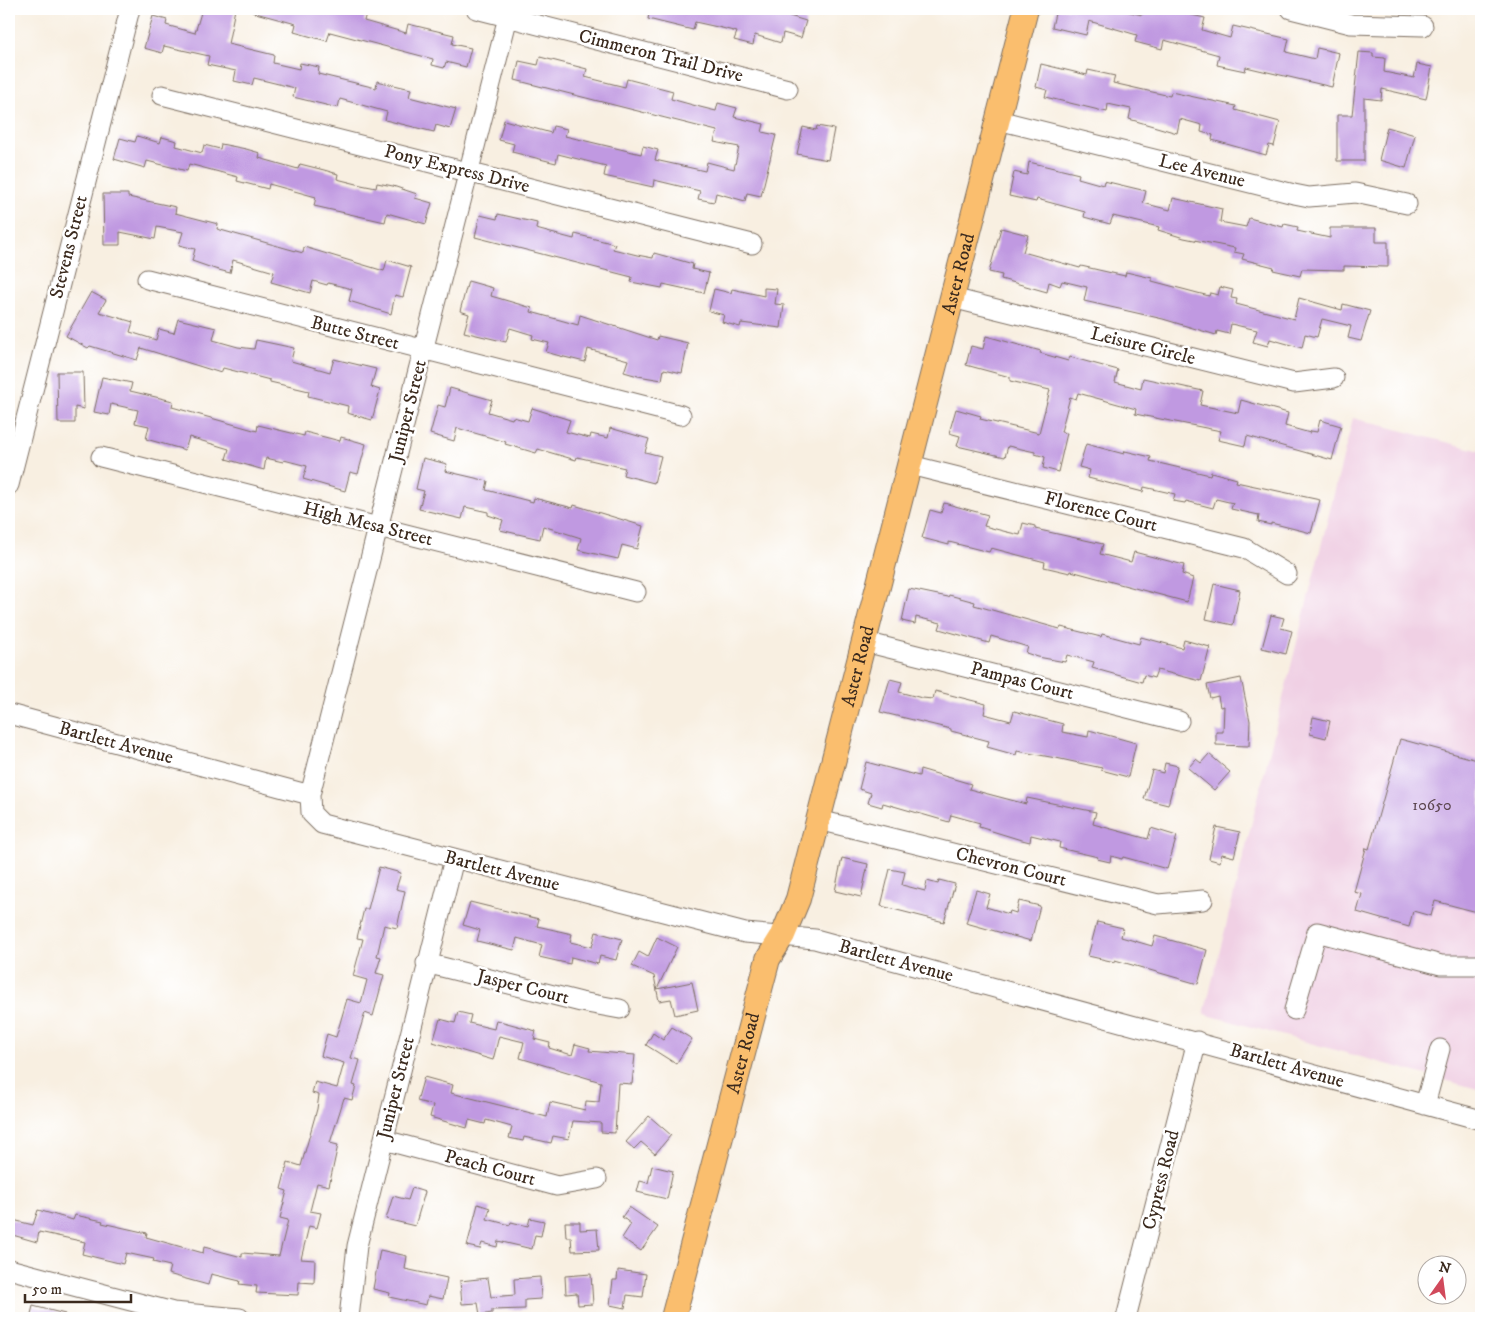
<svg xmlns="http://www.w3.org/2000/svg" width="1490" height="1327" font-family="'IM FELL DW Pica',serif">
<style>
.built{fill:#f0d0e4}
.building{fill:#c099e1}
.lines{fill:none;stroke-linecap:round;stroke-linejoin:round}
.minor-casing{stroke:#7d6f62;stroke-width:21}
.major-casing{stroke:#7d6f62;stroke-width:26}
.minor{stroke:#fff;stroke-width:19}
.major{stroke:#fabe6e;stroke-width:24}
.labels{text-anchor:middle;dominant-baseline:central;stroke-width:5;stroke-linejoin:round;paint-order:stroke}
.number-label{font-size:16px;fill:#5c464f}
.street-label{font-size:19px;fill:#3b2a1e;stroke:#fff}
</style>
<rect width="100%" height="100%" fill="#fff"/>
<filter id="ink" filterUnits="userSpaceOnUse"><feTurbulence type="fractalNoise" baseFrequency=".02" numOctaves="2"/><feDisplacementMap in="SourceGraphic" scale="10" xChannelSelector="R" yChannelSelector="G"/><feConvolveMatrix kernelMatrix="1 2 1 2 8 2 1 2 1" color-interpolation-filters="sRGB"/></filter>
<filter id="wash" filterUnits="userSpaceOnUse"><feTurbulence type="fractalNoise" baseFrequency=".0096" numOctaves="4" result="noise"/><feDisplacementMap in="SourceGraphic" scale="20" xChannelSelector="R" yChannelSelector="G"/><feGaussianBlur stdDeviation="1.12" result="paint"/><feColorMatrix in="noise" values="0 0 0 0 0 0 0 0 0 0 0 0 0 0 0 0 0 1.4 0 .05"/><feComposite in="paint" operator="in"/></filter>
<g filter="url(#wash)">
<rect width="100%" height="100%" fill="#f8efe1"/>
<path class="built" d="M 1353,418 L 1481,451 L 1481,1090 L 1204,1014 Z"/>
<g id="blocks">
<path class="building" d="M 202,9 L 235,9 L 228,44 L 274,55 L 273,63 L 299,69 L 300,63 L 319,67 L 318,74 L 376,88 L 377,81 L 411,89 L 409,97 L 456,109 L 450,129 L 436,125 L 434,132 L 385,120 L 387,112 L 340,99 L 338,108 L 293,97 L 295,88 L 254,78 L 252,85 L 234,81 L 236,71 L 207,65 L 209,56 L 164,46 L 162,53 L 144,48 L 153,16 L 167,20 L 166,25 L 195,33 Z
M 253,9 L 349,9 L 366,13 L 364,21 L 406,33 L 408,24 L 454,35 L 452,44 L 471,48 L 466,67 L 446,62 L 444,68 L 432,65 L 433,59 L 330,32 L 327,41 L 294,32 L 296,24 L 252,12 Z
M 650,9 L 723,9 L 746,14 L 749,9 L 772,14 L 773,11 L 806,21 L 801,38 L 783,33 L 781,43 L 755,35 L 753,45 L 734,40 L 737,32 L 722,28 L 695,22 L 693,30 L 648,19 Z
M 1056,9 L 1118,9 L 1142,15 L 1144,9 L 1165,9 L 1205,18 L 1202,30 L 1230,38 L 1233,26 L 1289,39 L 1286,52 L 1315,59 L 1317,48 L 1339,53 L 1332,87 L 1246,67 L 1245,71 L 1217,65 L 1219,55 L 1164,40 L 1162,49 L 1135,42 L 1137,35 L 1089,21 L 1086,35 L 1052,27 Z
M 1359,52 L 1373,53 L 1373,57 L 1385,58 L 1384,72 L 1414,78 L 1417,64 L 1432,67 L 1426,99 L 1382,89 L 1381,100 L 1364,98 L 1364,161 L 1337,161 L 1337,115 L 1352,115 Z
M 540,57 L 587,69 L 585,77 L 625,87 L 627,79 L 673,91 L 671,99 L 700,107 L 716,111 L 718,103 L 737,108 L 734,117 L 764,124 L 762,132 L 776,135 L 761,196 L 747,193 L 745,201 L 716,193 L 714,202 L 698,199 L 700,191 L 654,180 L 653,187 L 604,176 L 606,166 L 558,154 L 556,163 L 512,152 L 514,144 L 499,140 L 504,120 L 551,133 L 553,126 L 567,129 L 565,136 L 641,154 L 643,146 L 658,150 L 655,160 L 705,171 L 707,162 L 734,169 L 739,147 L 714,142 L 717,131 L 515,80 L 519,61 L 538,65 Z
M 1041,64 L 1087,75 L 1088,70 L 1115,76 L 1113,83 L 1170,96 L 1171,92 L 1236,106 L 1235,110 L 1280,122 L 1274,146 L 1269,145 L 1266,155 L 1212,140 L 1213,135 L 1201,132 L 1202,125 L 1180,119 L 1177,133 L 1129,119 L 1131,109 L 1108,104 L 1107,112 L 1045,97 L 1047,90 L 1036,87 Z
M 817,126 L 834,129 L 828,160 L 797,154 L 803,127 L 816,130 Z
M 1387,127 L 1415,135 L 1406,168 L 1379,160 Z
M 137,136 L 160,143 L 162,137 L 177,141 L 176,146 L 202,153 L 204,145 L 220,149 L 221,144 L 246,149 L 260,153 L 259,158 L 298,169 L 300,164 L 324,170 L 338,174 L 337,179 L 361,185 L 376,188 L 377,183 L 393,186 L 417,194 L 415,198 L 432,203 L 426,224 L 387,213 L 385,222 L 314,206 L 316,197 L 269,184 L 268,189 L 237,181 L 238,177 L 189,164 L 187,171 L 147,161 L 145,168 L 114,159 L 120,138 L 135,142 Z
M 1029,162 L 1079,174 L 1078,178 L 1103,185 L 1104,181 L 1146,191 L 1143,203 L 1170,210 L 1173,198 L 1222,209 L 1220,222 L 1246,227 L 1249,218 L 1283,227 L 1284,224 L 1298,227 L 1297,231 L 1330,238 L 1330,228 L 1376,228 L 1376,242 L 1388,242 L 1388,267 L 1344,266 L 1344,270 L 1302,269 L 1300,276 L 1273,270 L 1274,267 L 1242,259 L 1244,254 L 1234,252 L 1235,248 L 1184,238 L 1158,230 L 1159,227 L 1113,216 L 1110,224 L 1084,217 L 1085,212 L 1037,199 L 1036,202 L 1009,196 L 1014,172 L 1027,175 Z
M 103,194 L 128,194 L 128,197 L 176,207 L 175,213 L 218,224 L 217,229 L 303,253 L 304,247 L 384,271 L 387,260 L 411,267 L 403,297 L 395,295 L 391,314 L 349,301 L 352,289 L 328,283 L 327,285 L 313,281 L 310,293 L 271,282 L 274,272 L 233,260 L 230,273 L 215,269 L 192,261 L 195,249 L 179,245 L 183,232 L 157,227 L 155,239 L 120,232 L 120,245 L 104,245 Z
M 498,214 L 537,223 L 536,229 L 551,233 L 574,239 L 575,234 L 615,244 L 613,249 L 637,255 L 653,258 L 654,253 L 693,264 L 692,269 L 709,273 L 704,293 L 663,284 L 662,288 L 631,282 L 632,277 L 475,237 L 480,215 L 497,219 Z
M 1001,228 L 1028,235 L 1023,252 L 1080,268 L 1081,266 L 1125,276 L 1126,272 L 1152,278 L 1152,281 L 1209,296 L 1210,293 L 1218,295 L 1220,287 L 1233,290 L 1231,298 L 1237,299 L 1236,304 L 1294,319 L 1299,298 L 1342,310 L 1343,304 L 1370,311 L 1361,341 L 1348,338 L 1351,326 L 1322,319 L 1317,337 L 1305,334 L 1302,348 L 1270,339 L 1268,346 L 1253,342 L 1257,330 L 1231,324 L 1229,334 L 1217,331 L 1216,335 L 1163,319 L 1084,301 L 1087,287 L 1062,281 L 1060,286 L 1049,282 L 1047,292 L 1001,279 L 1002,275 L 989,272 Z
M 468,281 L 493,288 L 491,296 L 532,308 L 531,312 L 578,325 L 580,315 L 657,340 L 658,336 L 688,343 L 682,373 L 664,369 L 662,380 L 638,376 L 624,372 L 628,360 L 588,349 L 585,362 L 560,356 L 546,352 L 549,343 L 532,339 L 533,335 L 510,328 L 506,342 L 464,332 L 469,314 L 460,311 Z
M 764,288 L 777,289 L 775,304 L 784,305 L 781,328 L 741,323 L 740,327 L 722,322 L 724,315 L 709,311 L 714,289 L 731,293 L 732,289 L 764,296 Z
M 91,292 L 106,300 L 99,312 L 133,322 L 130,332 L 156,340 L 159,329 L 174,333 L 178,319 L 216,328 L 213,340 L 238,347 L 254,349 L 256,340 L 294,348 L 291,361 L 330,372 L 334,359 L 376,369 L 371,387 L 380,390 L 372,420 L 347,413 L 348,406 L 308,396 L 309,391 L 270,382 L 270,380 L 223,368 L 221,373 L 141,348 L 137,360 L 90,346 L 88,348 L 66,336 Z
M 986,336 L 1041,351 L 1040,353 L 1068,361 L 1070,357 L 1118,370 L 1115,382 L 1141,389 L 1143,378 L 1203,391 L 1200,405 L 1238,413 L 1241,400 L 1288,413 L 1285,426 L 1310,433 L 1311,431 L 1317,432 L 1320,420 L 1341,426 L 1332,460 L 1247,436 L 1245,446 L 1218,440 L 1221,431 L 1135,414 L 1136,409 L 1078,393 L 1076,399 L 1070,397 L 1063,424 L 1061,432 L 1067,433 L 1058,472 L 1043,468 L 1045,457 L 1035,454 L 1035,452 L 1008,446 L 1005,457 L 957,446 L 960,436 L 949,433 L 956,409 L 981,416 L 980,419 L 1039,433 L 1050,390 L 1010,381 L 1010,377 L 966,365 L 971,346 L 983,349 Z
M 57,372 L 83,372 L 84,409 L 75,407 L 75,423 L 58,423 Z
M 102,377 L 132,383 L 130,391 L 173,401 L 172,407 L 257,431 L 258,425 L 304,436 L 305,432 L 340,441 L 341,437 L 366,444 L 358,474 L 350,472 L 345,491 L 303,479 L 307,466 L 284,460 L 283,462 L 266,458 L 264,470 L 226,459 L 229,449 L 189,437 L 185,450 L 146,439 L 149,426 L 135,423 L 138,410 L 111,404 L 109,415 L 94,412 Z
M 450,388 L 492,400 L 488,412 L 512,419 L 513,417 L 528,421 L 532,408 L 570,420 L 566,432 L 590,438 L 591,434 L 608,438 L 610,428 L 649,439 L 645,452 L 661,456 L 654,483 L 623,475 L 625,468 L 577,457 L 576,460 L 538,449 L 536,453 L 505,444 L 506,442 L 457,428 L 454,441 L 430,434 L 438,405 L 445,407 Z
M 1086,444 L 1124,454 L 1125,451 L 1151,457 L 1150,461 L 1210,475 L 1211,472 L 1237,479 L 1236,482 L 1320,500 L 1311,533 L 1271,523 L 1271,525 L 1258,522 L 1259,515 L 1231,509 L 1233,503 L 1216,499 L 1213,508 L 1186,501 L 1185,503 L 1173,501 L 1175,494 L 1144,487 L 1143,492 L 1088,478 L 1090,470 L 1079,467 Z
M 423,458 L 447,464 L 445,471 L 488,481 L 486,490 L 533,502 L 534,498 L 573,508 L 574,505 L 643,526 L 637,549 L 622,545 L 618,559 L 578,550 L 581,538 L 543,526 L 540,539 L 500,530 L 503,520 L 488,515 L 488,512 L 465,507 L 462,519 L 419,509 L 424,491 L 416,489 Z
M 944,503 L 988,515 L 984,526 L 1007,532 L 1020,535 L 1023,523 L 1035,526 L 1035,529 L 1103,544 L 1100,554 L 1131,562 L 1134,552 L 1184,565 L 1182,574 L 1193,578 L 1187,602 L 1071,571 L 1070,573 L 1044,567 L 1045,562 L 991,548 L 989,552 L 949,542 L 949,545 L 922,538 L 930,510 L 941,513 Z
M 1214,584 L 1240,590 L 1233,625 L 1206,619 Z
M 909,589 L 948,597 L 949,595 L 975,602 L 974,605 L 1060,629 L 1061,627 L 1101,637 L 1102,634 L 1139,644 L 1141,637 L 1182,648 L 1184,640 L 1210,647 L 1201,681 L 1157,670 L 1154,678 L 1144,675 L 1142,682 L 1092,668 L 1094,662 L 1067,655 L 1065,662 L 1038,657 L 1026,653 L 1028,647 L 991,636 L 989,643 L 939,629 L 941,623 L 916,617 L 915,624 L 902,621 Z
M 1271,615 L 1284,618 L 1281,628 L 1292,631 L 1286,654 L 1262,648 Z
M 1241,678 L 1250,721 L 1249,746 L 1216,745 L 1216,732 L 1223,732 L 1224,706 L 1220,707 L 1218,696 L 1210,698 L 1207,685 Z
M 890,679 L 902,682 L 899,692 L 922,698 L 933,699 L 935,691 L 986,704 L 984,714 L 1011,721 L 1014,711 L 1063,724 L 1062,732 L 1088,737 L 1089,730 L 1136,743 L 1128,777 L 1101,770 L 1102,768 L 1056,758 L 1017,751 L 1016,755 L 987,747 L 989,741 L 951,731 L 951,729 L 880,712 Z
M 1313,717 L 1330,721 L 1326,738 L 1310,734 Z
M 1400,739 L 1481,761 L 1481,913 L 1435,901 L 1431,916 L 1413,911 L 1409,927 L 1357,912 L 1362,894 L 1354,892 L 1366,848 L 1369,849 Z
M 1209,754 L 1230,772 L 1214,790 L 1188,768 L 1196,759 L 1201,763 Z
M 866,762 L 919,776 L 920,769 L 971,784 L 969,789 L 1026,804 L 1027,798 L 1096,812 L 1093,824 L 1148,839 L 1151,828 L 1177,836 L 1167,869 L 1123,857 L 1122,859 L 1111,856 L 1110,862 L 1097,859 L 1098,857 L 1059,848 L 1060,842 L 1031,835 L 1030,842 L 1018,839 L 979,827 L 980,823 L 951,815 L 949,822 L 883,803 L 882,807 L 868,803 L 871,793 L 859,789 Z
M 1165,763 L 1178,766 L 1168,805 L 1144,799 L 1152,770 L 1163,773 Z
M 1216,827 L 1240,832 L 1234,857 L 1222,854 L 1220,862 L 1209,859 Z
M 842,858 L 868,864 L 861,897 L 835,891 Z
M 379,867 L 401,873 L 396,889 L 405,891 L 397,928 L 384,925 L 377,956 L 381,957 L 376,973 L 384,975 L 373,1016 L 365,1013 L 351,1058 L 360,1060 L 353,1085 L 356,1086 L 352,1100 L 344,1098 L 330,1143 L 338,1145 L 329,1186 L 317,1183 L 310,1211 L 321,1213 L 317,1228 L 309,1226 L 301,1259 L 315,1260 L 314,1283 L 299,1282 L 298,1295 L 256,1293 L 257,1286 L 239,1284 L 240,1281 L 211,1274 L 208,1285 L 168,1274 L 170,1266 L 153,1262 L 154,1259 L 126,1253 L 123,1264 L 82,1254 L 85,1242 L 39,1232 L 37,1242 L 9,1234 L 9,1219 L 33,1225 L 38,1210 L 73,1220 L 75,1215 L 103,1221 L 102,1223 L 147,1233 L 146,1237 L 203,1253 L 204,1247 L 242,1257 L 242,1253 L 279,1256 L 288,1220 L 280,1218 L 287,1191 L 281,1189 L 288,1162 L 301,1166 L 317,1109 L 319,1095 L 312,1093 L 315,1082 L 337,1088 L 344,1063 L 321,1056 L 327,1034 L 336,1037 L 347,999 L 361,1003 L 367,980 L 353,976 L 363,939 L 357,938 L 364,909 L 368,909 Z
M 890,869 L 905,872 L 902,885 L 925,891 L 927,881 L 938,884 L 939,880 L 955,884 L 944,922 L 881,906 Z
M 976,890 L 990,894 L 986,907 L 1009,914 L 1010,911 L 1016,913 L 1019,901 L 1040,906 L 1031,941 L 966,923 Z
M 470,902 L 539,919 L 537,926 L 572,934 L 570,942 L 592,947 L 596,932 L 622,939 L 616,960 L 600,956 L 598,964 L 571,957 L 570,964 L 539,957 L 542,945 L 517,938 L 514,950 L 477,941 L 480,930 L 463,925 Z
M 1097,922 L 1123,928 L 1121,937 L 1152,946 L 1155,936 L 1207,950 L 1198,984 L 1115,960 L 1115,962 L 1088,956 Z
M 657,937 L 677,947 L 657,989 L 692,982 L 698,1010 L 675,1015 L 671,999 L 659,1001 L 654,976 L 632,966 L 639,952 L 648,957 Z
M 458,1012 L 471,1015 L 469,1023 L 494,1029 L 496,1020 L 536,1031 L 534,1039 L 550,1043 L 549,1048 L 572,1055 L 575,1044 L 590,1048 L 589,1051 L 635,1055 L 632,1084 L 618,1083 L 615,1133 L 601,1132 L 601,1123 L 573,1121 L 569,1139 L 553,1136 L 551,1143 L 524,1137 L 523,1141 L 509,1138 L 512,1127 L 486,1120 L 485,1124 L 469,1120 L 467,1128 L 430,1117 L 433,1105 L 417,1101 L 424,1077 L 453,1085 L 451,1093 L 547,1117 L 550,1102 L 585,1110 L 586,1101 L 599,1102 L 601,1082 L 520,1058 L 524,1042 L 499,1036 L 493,1060 L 433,1042 L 440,1019 L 455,1023 Z
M 672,1027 L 692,1039 L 676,1064 L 646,1045 L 653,1033 L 663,1040 Z
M 649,1116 L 671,1135 L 655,1154 L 641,1142 L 634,1149 L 626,1142 Z
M 652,1166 L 673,1171 L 667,1199 L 637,1192 L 640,1181 L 648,1183 Z
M 412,1188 L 425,1192 L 415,1226 L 386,1219 L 393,1196 L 408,1200 Z
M 478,1204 L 490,1208 L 487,1219 L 510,1225 L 511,1222 L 528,1226 L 530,1218 L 544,1221 L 541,1236 L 535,1235 L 532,1249 L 498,1241 L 497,1247 L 482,1243 L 480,1249 L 467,1246 Z
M 629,1207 L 658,1227 L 641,1251 L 622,1238 L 631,1224 L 622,1217 Z
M 565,1222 L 580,1222 L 580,1230 L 597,1229 L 599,1250 L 572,1251 L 571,1237 L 566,1237 Z
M 380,1250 L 407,1256 L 405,1269 L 447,1278 L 443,1299 L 428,1296 L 426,1305 L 389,1297 L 390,1293 L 373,1289 Z
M 618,1270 L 646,1274 L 643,1297 L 627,1295 L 625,1308 L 610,1305 L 613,1280 L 617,1280 Z
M 591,1274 L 593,1304 L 578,1305 L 577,1293 L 566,1294 L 565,1276 Z
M 540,1277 L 541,1299 L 525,1300 L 525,1309 L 492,1310 L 492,1313 L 480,1315 L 478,1303 L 462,1304 L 460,1281 L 488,1278 L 491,1297 L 515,1295 L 514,1279 Z
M 33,1306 L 65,1314 L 64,1318 L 30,1318 Z"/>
</g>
</g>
<g filter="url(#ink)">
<use href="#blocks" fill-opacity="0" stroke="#7d6f62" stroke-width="1"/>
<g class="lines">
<g class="minor-casing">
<path id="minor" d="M 476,9 L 788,89
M 510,9 L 310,795 L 311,813 L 322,824 L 745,933 L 815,939 L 1481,1120
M 1291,9 L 1351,24 L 1423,26
M 162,95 L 752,244
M 998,120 L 1294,194 L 1309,197 L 1355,193 L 1407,204
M 147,279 L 681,415
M 952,298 L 1294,383 L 1334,378
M 101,457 L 636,592
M 910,465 L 1244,548 L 1287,574
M 9,485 L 130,9
M 865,642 L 1179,721
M 9,714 L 310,795
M 819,820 L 1158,904 L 1203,900
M 426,963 L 581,1002 L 620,1009
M 1294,1010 L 1317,932 L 1441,965 L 1481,965
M 1425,1105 L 1440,1049
M 384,1140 L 557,1186 L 597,1179
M 9,1269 L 173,1312 L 240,1318
M 349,1318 L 357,1246 L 454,859
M 1126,1318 L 1197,1041"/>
</g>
<g class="major-casing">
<g id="major">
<path id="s1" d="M 673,1318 L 768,959 L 783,935 L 798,899 L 1026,9"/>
</g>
</g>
<use href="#minor" class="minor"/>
<use href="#major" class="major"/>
</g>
</g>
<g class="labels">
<g class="number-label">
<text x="1432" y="805">10650</text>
</g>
<g class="street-label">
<text transform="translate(661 56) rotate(14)">Cimmeron Trail Drive</text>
<text transform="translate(457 169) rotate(14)">Pony Express Drive</text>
<text transform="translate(1202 171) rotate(14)">Lee Avenue</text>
<text transform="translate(69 247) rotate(-76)">Stevens Street</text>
<text stroke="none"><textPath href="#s1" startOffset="1084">Aster Road</textPath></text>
<text transform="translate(355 333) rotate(14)">Butte Street</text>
<text transform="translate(1143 346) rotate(14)">Leisure Circle</text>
<text transform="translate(408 411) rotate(-76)">Juniper Street</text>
<text transform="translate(1101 512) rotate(14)">Florence Court</text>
<text transform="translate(368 524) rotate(14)">High Mesa Street</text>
<text stroke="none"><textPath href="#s1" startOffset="679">Aster Road</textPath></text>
<text transform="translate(1022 681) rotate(14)">Pampas Court</text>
<text transform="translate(116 743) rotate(15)">Bartlett Avenue</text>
<text transform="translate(1011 867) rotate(14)">Chevron Court</text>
<text transform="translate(502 871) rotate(14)">Bartlett Avenue</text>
<text transform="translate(896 961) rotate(15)">Bartlett Avenue</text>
<text transform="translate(523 987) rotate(14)">Jasper Court</text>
<text stroke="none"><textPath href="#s1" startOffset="274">Aster Road</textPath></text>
<text transform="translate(1287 1066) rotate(16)">Bartlett Avenue</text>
<text transform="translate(396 1088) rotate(-76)">Juniper Street</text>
<text transform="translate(490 1168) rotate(15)">Peach Court</text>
<text transform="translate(1161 1180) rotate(-76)">Cypress Road</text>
</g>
</g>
<rect width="1490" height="1327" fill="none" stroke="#fff" stroke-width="30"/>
<g transform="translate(1442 1280) rotate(14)"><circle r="24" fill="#ffffff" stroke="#b1aaa5"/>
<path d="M0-4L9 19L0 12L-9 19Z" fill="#d1495b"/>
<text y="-8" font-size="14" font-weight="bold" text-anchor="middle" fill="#3b2a1e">N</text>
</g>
<path d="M25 1294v8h106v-8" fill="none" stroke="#3b2a1e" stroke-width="2.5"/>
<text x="32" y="1294" font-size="15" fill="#3b2a1e" stroke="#ffffff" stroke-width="4" paint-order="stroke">50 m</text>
</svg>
